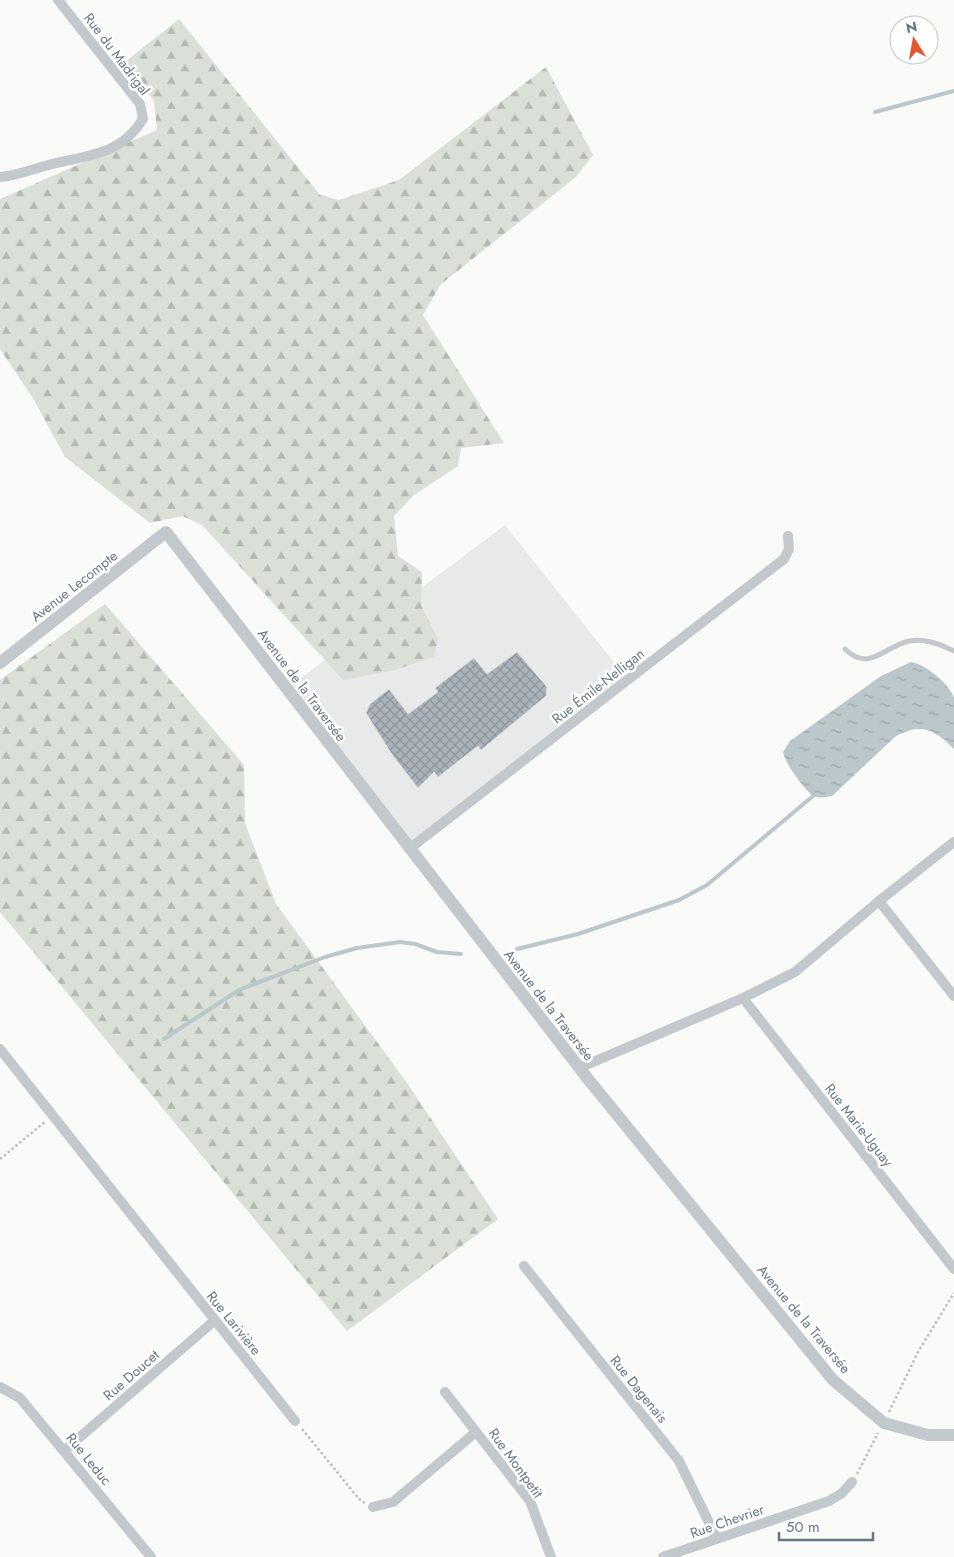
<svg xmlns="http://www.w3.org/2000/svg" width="954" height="1557" font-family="Jost,sans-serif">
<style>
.built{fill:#e8e9e9}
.forest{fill:url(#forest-firs)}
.water{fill:url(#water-ripples)}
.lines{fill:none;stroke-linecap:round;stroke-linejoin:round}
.stream{stroke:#bbc7cb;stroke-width:4}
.building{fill:url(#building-cross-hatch);stroke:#dcdcda}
.path{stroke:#bbbfc2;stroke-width:2.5;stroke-dasharray:2.5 2.5;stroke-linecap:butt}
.service{stroke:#c3c8cc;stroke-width:5}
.minor{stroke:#c3c8cc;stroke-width:10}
.tertiary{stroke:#c3c8cc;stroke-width:12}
.labels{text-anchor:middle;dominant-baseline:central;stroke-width:5;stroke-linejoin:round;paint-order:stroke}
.street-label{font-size:14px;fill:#657683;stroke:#fff}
</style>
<defs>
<pattern id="forest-firs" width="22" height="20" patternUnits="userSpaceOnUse" patternTransform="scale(1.25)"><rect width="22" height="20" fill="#dadfd7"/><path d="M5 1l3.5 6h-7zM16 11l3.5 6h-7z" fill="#b4b9b4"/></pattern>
<pattern id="water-ripples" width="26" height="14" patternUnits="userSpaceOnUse" patternTransform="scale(1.25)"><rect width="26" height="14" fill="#bbc7cb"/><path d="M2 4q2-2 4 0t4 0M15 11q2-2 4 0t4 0" fill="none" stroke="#9ca6aa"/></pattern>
<pattern id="building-cross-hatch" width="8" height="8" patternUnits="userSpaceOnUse" patternTransform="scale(1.25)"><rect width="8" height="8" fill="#aab3b9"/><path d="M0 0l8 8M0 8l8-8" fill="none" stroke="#8e969c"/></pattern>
</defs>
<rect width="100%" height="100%" fill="#fafaf8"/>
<path class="built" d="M 505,525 L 628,680 L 409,849 L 286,689 Z"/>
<path class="forest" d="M 179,19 L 320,195 L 339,200 L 399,180 L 546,67 L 593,155 L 576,177 L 441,284 L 423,315 L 504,443 L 461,448 L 458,466 L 414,495 L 394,516 L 398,556 L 422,572 L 421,605 L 438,639 L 434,657 L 395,670 L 343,680 L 202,525 L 182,516 L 150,523 L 65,457 L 34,400 L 0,349 L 0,199 L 157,130 L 154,101 L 125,62 Z
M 105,604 L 244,765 L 245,823 L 276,904 L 407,1083 L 498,1219 L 347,1331 L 0,912 L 0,680 Z"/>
<path class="water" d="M 911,662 C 925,664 950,684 954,698 C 954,710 954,736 954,749 C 935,730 922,722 896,736 L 832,796 C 826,797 817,799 812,795 C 803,788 785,763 783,752 L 790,741 L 881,676 Z"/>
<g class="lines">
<path class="stream" d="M 875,112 L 954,91
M 517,949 L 578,934 L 679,900 L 707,885 L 813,796
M 164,1039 L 239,990 L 325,957 L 357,948 L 400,942 L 415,944 L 437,952 L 461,954"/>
</g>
<path class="building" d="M 517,652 L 547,687 L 546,696 L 481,750 L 478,746 L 438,777 L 434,772 L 418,788 L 391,753 L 366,713 L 370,704 L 389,689 L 408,714 L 438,692 L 435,688 L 474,658 L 487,674 Z"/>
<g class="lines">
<path class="path" d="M 0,1159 L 46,1121
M 889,1412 L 918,1352 L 954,1293
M 302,1429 L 359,1499 L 365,1503
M 857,1474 L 878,1433"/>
<path class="service" d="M 845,649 C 869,673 885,646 909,641 C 923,638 941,644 954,651"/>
<path class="minor" d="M 0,177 C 16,176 30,170 45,166 C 84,155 120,157 143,119 L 140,104 L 58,0
M 409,849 L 784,559 L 789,549 L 788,536
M 879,901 L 954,996
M 743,998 L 954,1269
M 0,1049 L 295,1421
M 579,1068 L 743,998 L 795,972 L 879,901 L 954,842
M 524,1266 L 679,1461 L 717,1539
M 0,1387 L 20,1398 L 151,1557
M 445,1392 L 530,1501 L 551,1557
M 65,1450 L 214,1321
M 373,1507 L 393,1502 L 476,1432
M 663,1557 L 829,1501 L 842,1493 L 852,1482"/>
<path class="tertiary" d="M 0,663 L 166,532 L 588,1079 L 833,1380 L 884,1423 L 928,1435 L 954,1435"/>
</g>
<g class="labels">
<g class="street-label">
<text transform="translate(117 54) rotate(53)">Rue du Madrigal</text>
<text transform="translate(74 586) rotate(-38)">Avenue Lecompte</text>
<text transform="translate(302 685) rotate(53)">Avenue de la Traversée</text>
<text transform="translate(598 686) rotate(-38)">Rue Émile-Nelligan</text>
<text transform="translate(549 1005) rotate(52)">Avenue de la Traversée</text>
<text transform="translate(859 1125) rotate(52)">Rue Marie-Uguay</text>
<text transform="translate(804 1319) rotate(50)">Avenue de la Traversée</text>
<text transform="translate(234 1323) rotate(51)">Rue Larivière</text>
<text transform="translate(131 1375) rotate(-41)">Rue Doucet</text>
<text transform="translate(639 1389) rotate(51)">Rue Dagenais</text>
<text transform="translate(89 1459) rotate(51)">Rue Leduc</text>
<text transform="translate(516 1463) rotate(54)">Rue Montpetit</text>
<text transform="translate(727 1521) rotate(-19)">Rue Chevrier</text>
</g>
</g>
<g transform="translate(914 40) rotate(349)"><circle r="24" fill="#ffffff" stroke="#c1c8cd"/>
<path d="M0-4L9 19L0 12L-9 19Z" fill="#e4572e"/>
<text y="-8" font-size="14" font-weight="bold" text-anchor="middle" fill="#657683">N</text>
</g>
<path d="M779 1532v8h94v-8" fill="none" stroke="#657683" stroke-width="2.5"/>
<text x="786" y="1532" font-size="15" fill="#657683" stroke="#ffffff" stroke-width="4" paint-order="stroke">50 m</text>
</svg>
